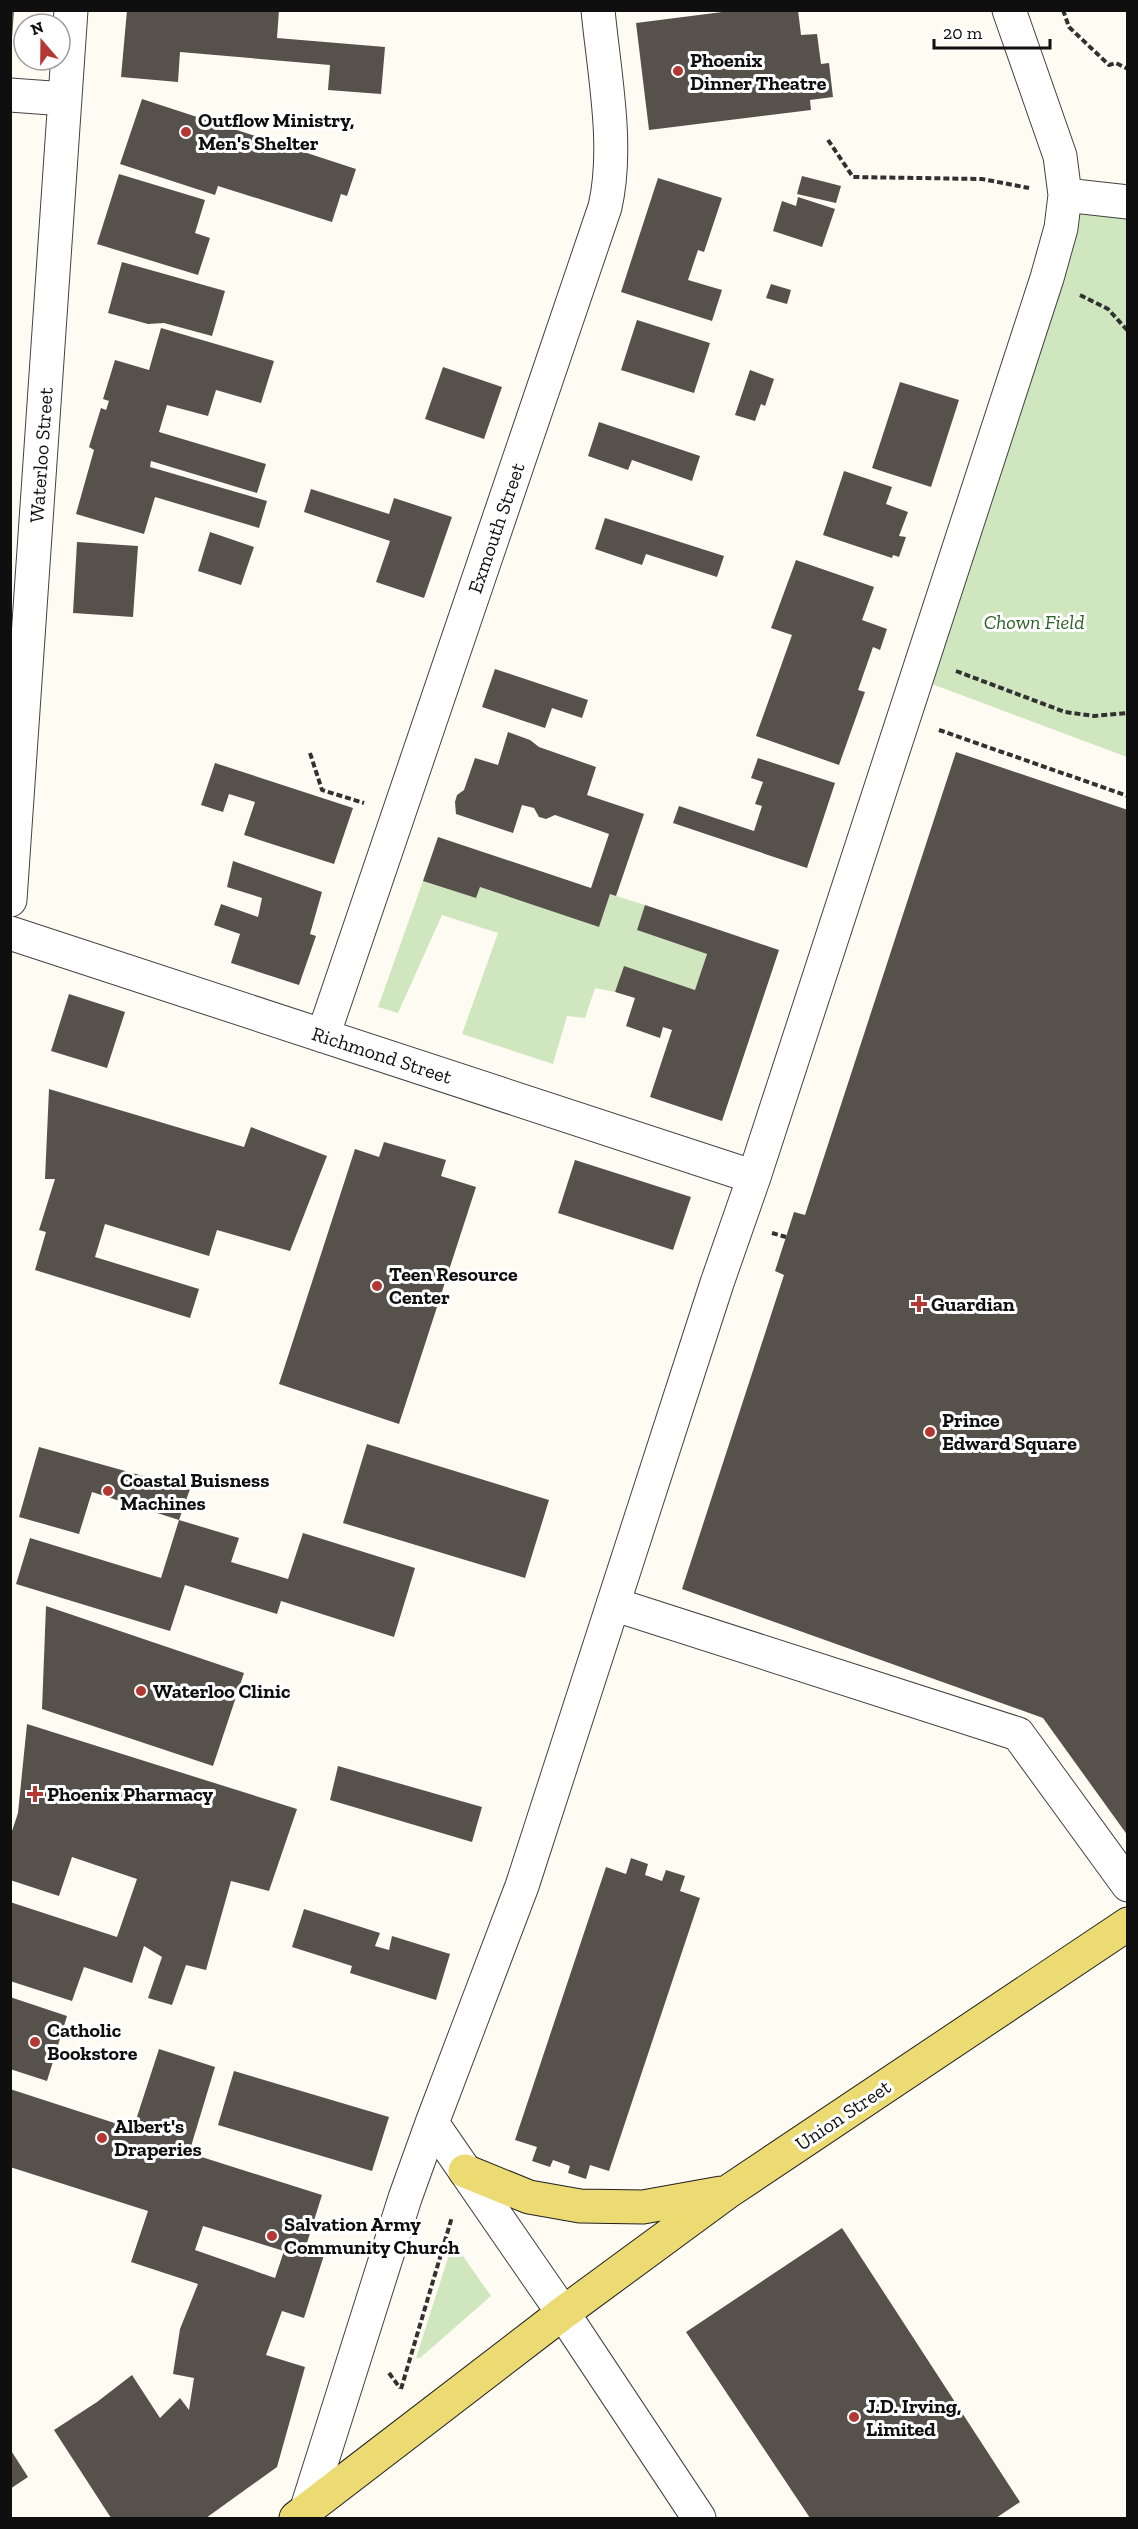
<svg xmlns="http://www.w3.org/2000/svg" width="1138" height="2529" font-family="'Zilla Slab',serif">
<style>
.green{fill:#cfe6be}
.building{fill:#57514c;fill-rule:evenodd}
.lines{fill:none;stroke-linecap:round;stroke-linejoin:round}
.minor-casing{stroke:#424242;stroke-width:35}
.major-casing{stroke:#202020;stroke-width:35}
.path{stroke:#313131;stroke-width:4;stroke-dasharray:6 3;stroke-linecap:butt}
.minor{stroke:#fff;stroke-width:33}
.major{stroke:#ecda73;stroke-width:33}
.poi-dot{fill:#b33833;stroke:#fff;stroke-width:2}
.labels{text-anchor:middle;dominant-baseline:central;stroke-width:6;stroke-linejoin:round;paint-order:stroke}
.poi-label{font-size:20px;font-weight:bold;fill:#0f0f0f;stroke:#fff;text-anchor:start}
.street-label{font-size:20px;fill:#0f0f0f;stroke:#fff}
.park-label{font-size:20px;font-style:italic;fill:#2c6124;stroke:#fff}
</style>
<rect width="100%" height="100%" fill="#fefcf2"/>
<path class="green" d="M 1065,195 L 1127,202 L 1127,757 L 916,678 Z
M 423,881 L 476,898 L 480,887 L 599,927 L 610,894 L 645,905 L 637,930 L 707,954 L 695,990 L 624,966 L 615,992 L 595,988 L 585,1018 L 567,1016 L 553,1064 L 462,1034 L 498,933 L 442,915 L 398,1013 L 378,1007 Z
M 453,2242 L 491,2296 L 420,2358 L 416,2358 Z"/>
<path class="building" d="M 10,10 L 14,10 L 12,38 L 10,38 Z
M 127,10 L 279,10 L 277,38 L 385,47 L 381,94 L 328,90 L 330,65 L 180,52 L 178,82 L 121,77 Z
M 738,10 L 798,10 L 801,35 L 817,34 L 821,64 L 829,63 L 833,97 L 810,100 L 811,110 L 649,130 L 636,23 Z
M 142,99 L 356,169 L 347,196 L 341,194 L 332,222 L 218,186 L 215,195 L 120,164 Z
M 119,174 L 205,200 L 195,233 L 210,238 L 198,275 L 97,244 Z
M 802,176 L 841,186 L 836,203 L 797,194 Z
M 658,178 L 722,198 L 704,252 L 698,250 L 688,280 L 722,290 L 712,321 L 621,292 Z
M 798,197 L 835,209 L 822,247 L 773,231 L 782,201 L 796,206 Z
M 122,262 L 225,291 L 212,336 L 164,323 L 148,324 L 108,313 Z
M 771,284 L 791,290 L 787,304 L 766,298 Z
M 637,320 L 710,343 L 694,393 L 621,370 Z
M 161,328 L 274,361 L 261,403 L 216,390 L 208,416 L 167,405 L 159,432 L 266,464 L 257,493 L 151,461 L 150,467 L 267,501 L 259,528 L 155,497 L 144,534 L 76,514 L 94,450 L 89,447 L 101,408 L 106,410 L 109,401 L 103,399 L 115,360 L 149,370 Z
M 443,367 L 502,387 L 484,439 L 425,419 Z
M 750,370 L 774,379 L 765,406 L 761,404 L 755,421 L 735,415 Z
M 900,382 L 959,400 L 931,487 L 872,468 Z
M 599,422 L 700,456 L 692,481 L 632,460 L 628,470 L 588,456 Z
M 844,471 L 892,487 L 886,504 L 908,512 L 899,536 L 906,537 L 899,557 L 893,555 L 892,558 L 823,535 Z
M 311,489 L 389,514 L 394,498 L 452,517 L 424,598 L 376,582 L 390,541 L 304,512 Z
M 605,518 L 724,556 L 717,577 L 646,554 L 642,565 L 595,549 Z
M 210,532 L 254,547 L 241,585 L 198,571 Z
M 77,542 L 138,546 L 133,617 L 73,613 Z
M 796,560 L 874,587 L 862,620 L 887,629 L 880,650 L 873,647 L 858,690 L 865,692 L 839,765 L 756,736 L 792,635 L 771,628 Z
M 495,669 L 588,700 L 582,718 L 552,708 L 545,728 L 482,707 Z
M 508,732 L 530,740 L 539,747 L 596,767 L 587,795 L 644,814 L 616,896 L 610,894 L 599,927 L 480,887 L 476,898 L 423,881 L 438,837 L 591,888 L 609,834 L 555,815 L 546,819 L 539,817 L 534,808 L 522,805 L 513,833 L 456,814 L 455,802 L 457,795 L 464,790 L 475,758 L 498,765 Z
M 956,752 L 1128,810 L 1128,1836 L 1043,1718 L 682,1589 L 784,1275 L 775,1271 L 786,1237 L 794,1212 L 805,1215 Z
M 758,758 L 835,783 L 807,868 L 673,823 L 679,806 L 754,831 L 762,806 L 755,804 L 763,782 L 751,778 Z
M 215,763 L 353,808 L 334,864 L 244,835 L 255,802 L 229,794 L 223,812 L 201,805 Z
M 233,861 L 322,892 L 310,934 L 316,936 L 299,985 L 231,963 L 240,934 L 214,925 L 221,904 L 258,917 L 262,898 L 227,887 Z
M 645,905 L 779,950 L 722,1121 L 650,1097 L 672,1030 L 663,1027 L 660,1038 L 626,1026 L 635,998 L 615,992 L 624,966 L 695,990 L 707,954 L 637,930 Z
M 69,994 L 125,1012 L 107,1068 L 51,1051 Z
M 49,1089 L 244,1147 L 251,1127 L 327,1156 L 290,1251 L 217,1230 L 209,1256 L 105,1224 L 95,1257 L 199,1289 L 190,1318 L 35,1270 L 46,1232 L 39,1230 L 55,1179 L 45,1179 Z
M 384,1142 L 446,1160 L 441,1176 L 476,1187 L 399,1424 L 279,1384 L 355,1149 L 379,1157 Z
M 575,1160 L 691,1197 L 673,1250 L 558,1213 Z
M 367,1444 L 549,1500 L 525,1578 L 343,1523 Z
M 39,1447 L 190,1489 L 179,1520 L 92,1492 L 79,1534 L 19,1517 Z
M 179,1520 L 239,1538 L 231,1562 L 288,1579 L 303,1533 L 415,1568 L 394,1637 L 281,1601 L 277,1614 L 185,1585 L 170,1631 L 16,1584 L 30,1538 L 161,1578 Z
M 46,1606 L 244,1673 L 213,1766 L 42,1709 Z
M 27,1724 L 297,1809 L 269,1891 L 231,1881 L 206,1970 L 186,1965 L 172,2005 L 148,1998 L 162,1957 L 144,1946 L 132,1983 L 84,1967 L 72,2001 L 10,1981 L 10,1902 L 117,1937 L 137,1879 L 72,1857 L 59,1896 L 10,1880 L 10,1837 L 18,1813 Z
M 338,1766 L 482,1807 L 472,1842 L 330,1800 Z
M 631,1858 L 648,1864 L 645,1875 L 662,1881 L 666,1870 L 685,1876 L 680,1891 L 700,1898 L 609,2171 L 590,2165 L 586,2179 L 568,2173 L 570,2166 L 553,2160 L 550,2167 L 532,2161 L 537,2147 L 515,2140 L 606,1867 L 626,1874 Z
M 304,1909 L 380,1933 L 375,1946 L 389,1950 L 392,1936 L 450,1954 L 436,2000 L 350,1973 L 352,1966 L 292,1947 Z
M 10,1997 L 67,2016 L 47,2081 L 10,2069 Z
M 159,2049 L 215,2067 L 189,2153 L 322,2195 L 306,2246 L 325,2252 L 304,2318 L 282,2311 L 266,2355 L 305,2367 L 277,2467 L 206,2518 L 111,2518 L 54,2430 L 97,2402 L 132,2375 L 160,2418 L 180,2398 L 189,2410 L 194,2378 L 173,2374 L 180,2329 L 198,2284 L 131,2262 L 148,2211 L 10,2167 L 10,2089 L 133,2129 ZM 203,2226 L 284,2251 L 275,2278 L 195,2250 Z
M 234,2071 L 389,2117 L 372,2171 L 218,2125 Z
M 842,2228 L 1020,2502 L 996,2518 L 810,2518 L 686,2332 Z
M 10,2449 L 28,2477 L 10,2489 Z"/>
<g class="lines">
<g class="minor-casing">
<path id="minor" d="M 10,95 L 65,99
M 1065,195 L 1128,202
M 10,900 L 71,10
M 10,933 L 754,1177
M 323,1036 L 605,207 C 619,146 604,73 598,10
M 613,1604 L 1018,1734 L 1128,1885
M 432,2123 L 563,2313 L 699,2518
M 306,2511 L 405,2198 L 432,2123 L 522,1886 L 717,1283 L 754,1177 L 1047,278 L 1061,228 L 1065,195 L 1060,156 L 1009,10"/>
</g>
<g class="major-casing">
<path id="major" d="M 465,2171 L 529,2197 L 580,2206 L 643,2207 L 721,2193
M 296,2518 L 563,2313 L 729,2191 L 1128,1924"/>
</g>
<path class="path" d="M 1063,10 L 1069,27 L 1109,65 L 1116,63 L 1128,69
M 828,140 L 853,177 L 982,179 L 1029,188
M 1080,295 L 1108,309 L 1128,331
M 956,671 L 1065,712 L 1094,716 L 1128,713
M 939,730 L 1128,796
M 310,753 L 322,790 L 364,803
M 772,1233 L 786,1237
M 389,2373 L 400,2388
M 401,2389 L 452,2217"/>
<use href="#minor" class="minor"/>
<use href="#major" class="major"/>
</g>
<g class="poi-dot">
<circle cx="678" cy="71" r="6"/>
<circle cx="186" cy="132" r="6"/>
<circle cx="377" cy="1286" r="6"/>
<path d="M916 1295h6v6h6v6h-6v6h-6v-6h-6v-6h6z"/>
<circle cx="930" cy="1432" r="6"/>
<circle cx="108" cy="1491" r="6"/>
<circle cx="141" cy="1691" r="6"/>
<path d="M32 1785h6v6h6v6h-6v6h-6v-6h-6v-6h6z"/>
<circle cx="35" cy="2042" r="6"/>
<circle cx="102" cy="2138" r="6"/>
<circle cx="272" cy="2236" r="6"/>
<circle cx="854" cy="2417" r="6"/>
</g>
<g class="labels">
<g class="poi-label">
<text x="690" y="60">Phoenix<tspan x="690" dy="23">Dinner Theatre</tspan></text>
<text x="198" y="120">Outflow Ministry,<tspan x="198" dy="23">Men's Shelter</tspan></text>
<text x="389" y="1274">Teen Resource<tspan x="389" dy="23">Center</tspan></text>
<text x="931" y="1304">Guardian</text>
<text x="942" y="1420">Prince<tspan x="942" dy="23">Edward Square</tspan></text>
<text x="120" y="1480">Coastal Buisness<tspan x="120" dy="23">Machines</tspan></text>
<text x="153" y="1691">Waterloo Clinic</text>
<text x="47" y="1794">Phoenix Pharmacy</text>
<text x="47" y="2030">Catholic<tspan x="47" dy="23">Bookstore</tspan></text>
<text x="114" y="2126">Albert's<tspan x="114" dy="23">Draperies</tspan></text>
<text x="284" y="2224">Salvation Army<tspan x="284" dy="23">Community Church</tspan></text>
<text x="866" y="2406">J.D. Irving,<tspan x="866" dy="23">Limited</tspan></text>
</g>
<g class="street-label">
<text transform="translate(41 455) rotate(-86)">Waterloo Street</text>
<text transform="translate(496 528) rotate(-71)">Exmouth Street</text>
<text transform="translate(382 1055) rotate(18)">Richmond Street</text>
<text transform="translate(843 2115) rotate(-34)">Union Street</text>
</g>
<g class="park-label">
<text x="1034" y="622">Chown Field</text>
</g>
</g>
<rect width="1138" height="2529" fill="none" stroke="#0f0f0f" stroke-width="24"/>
<g transform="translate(42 42) rotate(340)"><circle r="28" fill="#ffffff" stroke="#9f9f9f" stroke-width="1.5"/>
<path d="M0-4.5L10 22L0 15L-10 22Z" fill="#b33833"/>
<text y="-9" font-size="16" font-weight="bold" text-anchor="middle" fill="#0f0f0f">N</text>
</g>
<path d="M934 39v9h116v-9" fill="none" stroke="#0f0f0f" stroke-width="3"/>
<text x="943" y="39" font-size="18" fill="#0f0f0f" stroke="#ffffff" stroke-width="4.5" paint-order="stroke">20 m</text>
</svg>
